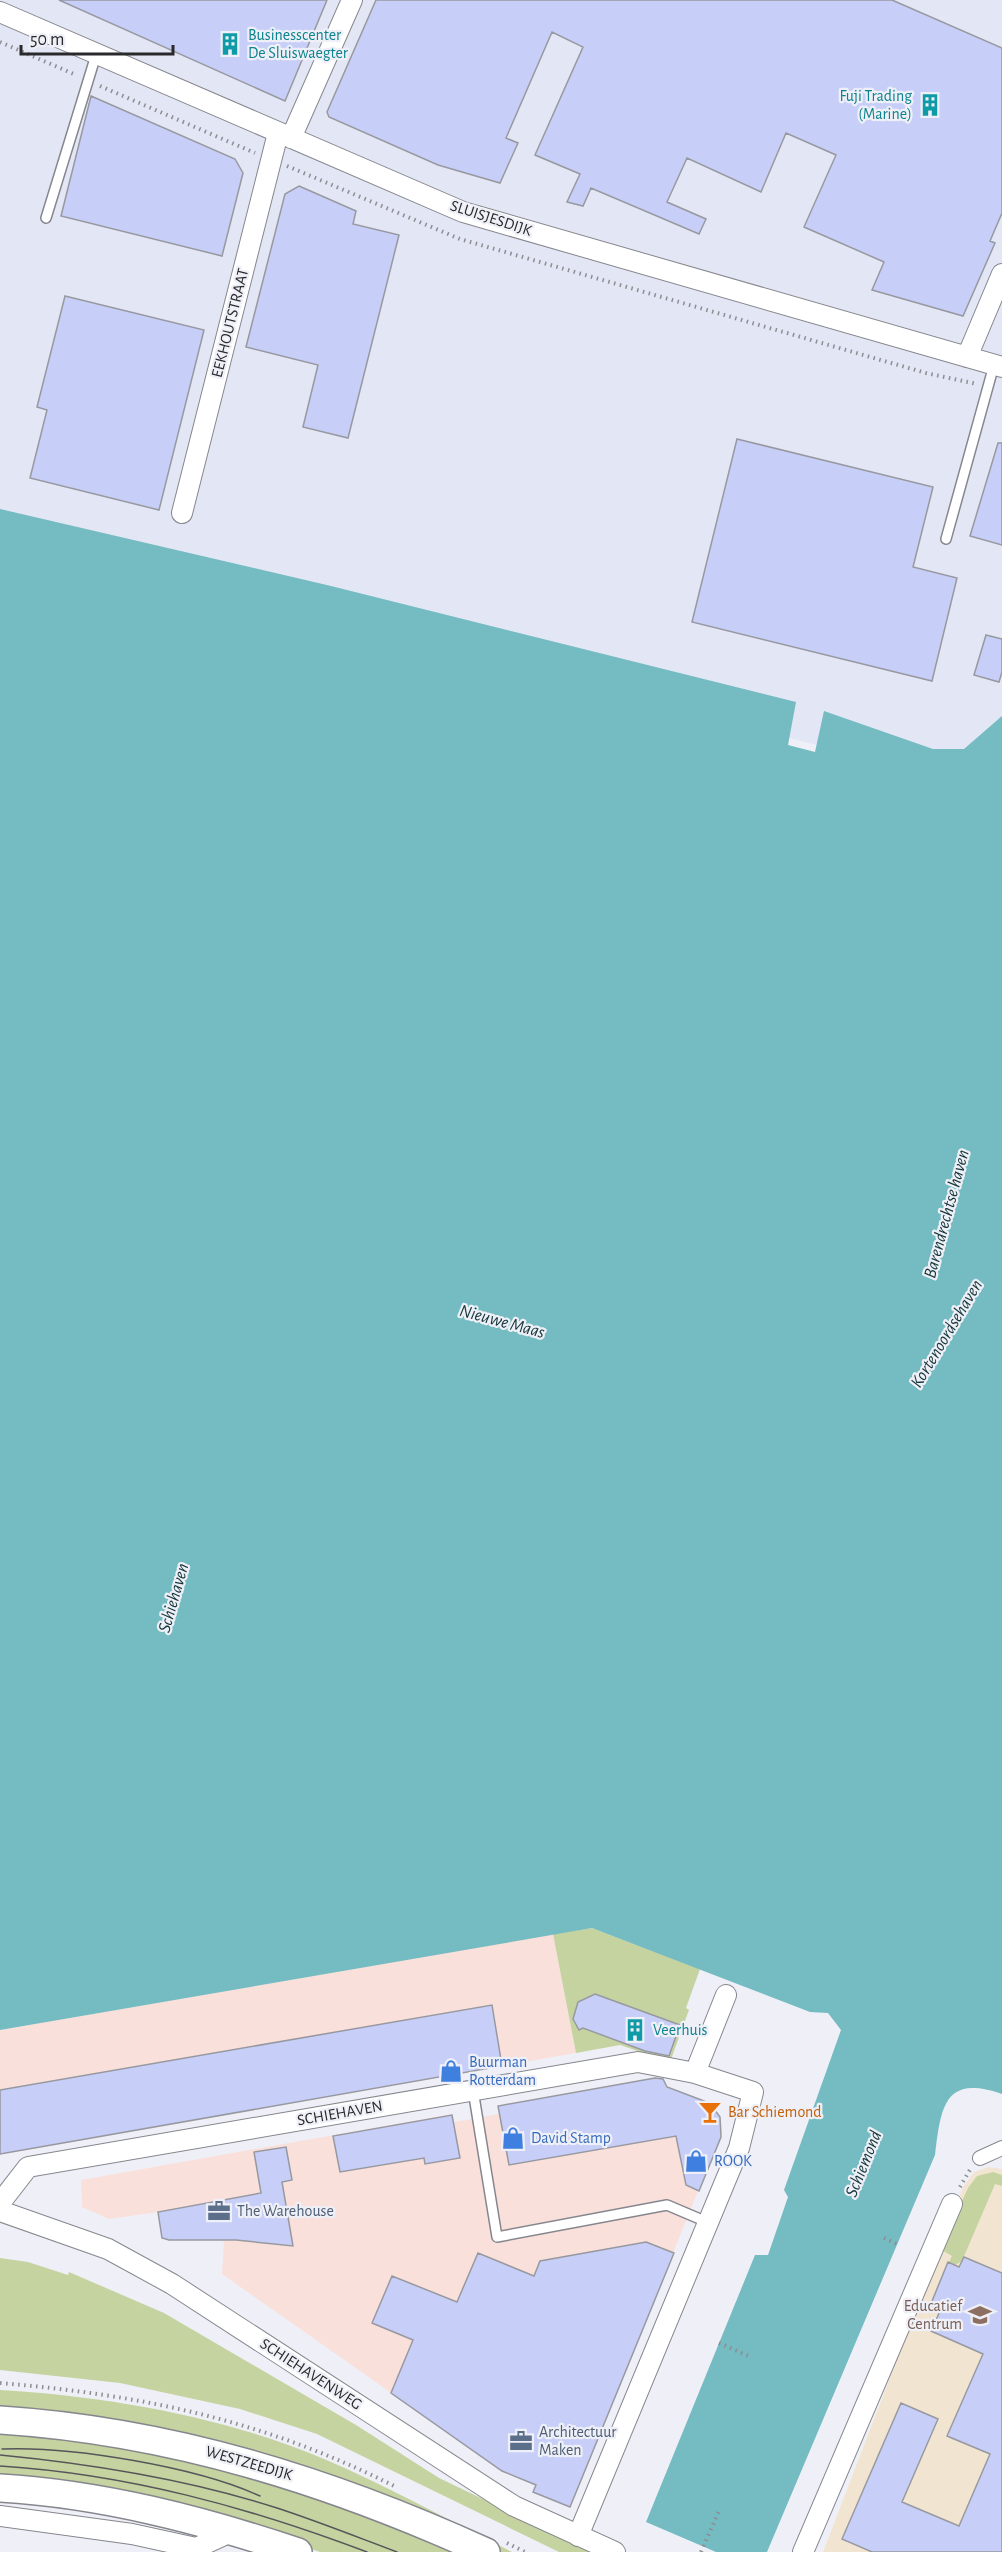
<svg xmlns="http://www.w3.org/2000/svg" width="1002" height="2552" font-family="'Alegreya Sans',sans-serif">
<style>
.commercial{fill:#fae0db}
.built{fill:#e3e6f4}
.education{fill:#f1e5d1}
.green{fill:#c5d3a0}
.water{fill:#74bbc2}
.building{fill:#c7cff8;stroke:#9899a0;stroke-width:1.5}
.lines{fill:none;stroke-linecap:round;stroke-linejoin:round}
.service-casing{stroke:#86878e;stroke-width:12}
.pedestrian-casing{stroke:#86878e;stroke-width:16}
.minor-casing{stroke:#86878e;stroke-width:22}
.secondary-casing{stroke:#86878e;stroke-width:30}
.path{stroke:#8d8d92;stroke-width:4;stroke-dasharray:1.5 4.5;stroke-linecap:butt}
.service{stroke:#fff;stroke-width:9}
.pedestrian{stroke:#fff;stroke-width:14}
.minor{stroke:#fff;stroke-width:20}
.secondary{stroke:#fff;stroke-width:27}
.tram{stroke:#56565a;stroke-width:1.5}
.labels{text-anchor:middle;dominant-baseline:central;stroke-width:4.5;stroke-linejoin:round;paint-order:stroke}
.culture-label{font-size:16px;fill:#0d838f;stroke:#eff0f7;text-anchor:start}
.street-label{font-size:16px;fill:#29292c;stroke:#eff0f7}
.shop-label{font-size:16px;fill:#366cbe;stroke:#eff0f7;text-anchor:start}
.food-label{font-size:16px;fill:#c56008;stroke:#eff0f7;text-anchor:start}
.service-label{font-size:16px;fill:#4e5e75;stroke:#eff0f7;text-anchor:start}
.education-label{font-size:16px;fill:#785e54;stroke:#eff0f7;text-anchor:end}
.water-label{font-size:18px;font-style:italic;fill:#123639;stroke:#eff0f7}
</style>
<rect width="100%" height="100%" fill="#eff0f7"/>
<path class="commercial" d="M 553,1934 L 576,2053 L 0,2154 L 0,2030 Z
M 647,2079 L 712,2106 L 721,2119 L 722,2132 L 570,2507 L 537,2483 L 502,2471 L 222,2274 L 224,2240 L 169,2240 L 162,2238 L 158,2212 L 109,2219 L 82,2207 L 81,2180 L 452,2114 L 454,2122 L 477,2118 L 499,2114 L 498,2106 Z"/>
<path class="built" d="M 0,0 L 1002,0 L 1002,806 L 958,781 L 0,537 Z"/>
<path class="education" d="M 988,2167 L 1002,2169 L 1002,2552 L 823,2552 L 963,2187 L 974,2172 Z"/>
<path class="green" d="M 592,1928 L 700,1969 L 686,2008 L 689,2010 L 670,2062 L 620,2045 L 576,2053 L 553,1934 Z
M 993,2172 L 1002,2175 L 1002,2186 L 995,2184 L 962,2261 L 955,2265 L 949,2262 L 952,2256 L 940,2249 L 968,2188 L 977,2176 Z
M 0,2258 L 28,2262 L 68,2275 L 69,2272 L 164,2313 L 356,2425 L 439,2478 L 594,2552 L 559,2552 L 317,2434 L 240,2409 L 120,2383 L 0,2370 Z
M 0,2390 C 106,2396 226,2417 324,2459 C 388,2486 450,2521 512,2552 L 501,2552 L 402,2510 L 0,2411 Z
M 0,2428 L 234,2465 L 466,2552 L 320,2552 L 256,2530 L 0,2483 Z"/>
<path class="water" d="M 0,509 L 331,586 L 796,702 L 788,745 L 815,752 L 824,711 L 933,749 L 964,749 L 1002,716 L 1002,2094 C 944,2074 941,2107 935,2155 L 767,2552 L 716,2552 L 646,2522 L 755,2255 L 768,2255 L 788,2197 L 784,2190 L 841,2030 L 828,2013 L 810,2012 L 592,1928 L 0,2030 Z"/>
<path class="building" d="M 59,0 L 327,0 L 285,101 Z
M 376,0 L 892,0 L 1002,48 L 1002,213 L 990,241 L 995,243 L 963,316 L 872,290 L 884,262 L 804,227 L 836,155 L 786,133 L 761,192 L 687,158 L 667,202 L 706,219 L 699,234 L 591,188 L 583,206 L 567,202 L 580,174 L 535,155 L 583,47 L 552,32 L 506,138 L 518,143 L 500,183 L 438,165 L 329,117 L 327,112 Z
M 91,96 L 235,159 L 243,173 L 222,256 L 61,216 Z
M 299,186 L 356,211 L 353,224 L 399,235 L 348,438 L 303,427 L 318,365 L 246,347 L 285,194 Z
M 65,296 L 204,330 L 159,510 L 30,478 L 47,410 L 37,407 Z
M 737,439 L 933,487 L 913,567 L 957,578 L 932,681 L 692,622 Z
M 998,443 L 1002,443 L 1002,545 L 970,536 Z
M 986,635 L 1002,639 L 1002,672 L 999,682 L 974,675 Z
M 595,1994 L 680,2025 L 669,2056 L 645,2051 L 583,2028 L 579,2030 L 573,2019 L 578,2002 Z
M 492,2005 L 502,2066 L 0,2154 L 0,2090 Z
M 655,2078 L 663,2079 L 667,2087 L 704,2101 L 712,2106 L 720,2117 L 721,2137 L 699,2191 L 686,2185 L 676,2136 L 509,2165 L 498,2106 Z
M 452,2115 L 460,2158 L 425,2164 L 424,2158 L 340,2172 L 333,2136 Z
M 286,2147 L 292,2180 L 282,2182 L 293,2246 L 236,2240 L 169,2240 L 162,2238 L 158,2212 L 261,2193 L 254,2152 Z
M 646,2242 L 674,2253 L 570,2507 L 533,2492 L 536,2485 L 502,2471 L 391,2393 L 413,2340 L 372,2323 L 392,2276 L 457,2302 L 478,2253 L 534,2276 L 540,2261 Z
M 964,2257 L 1002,2273 L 1002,2552 L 872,2552 L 842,2539 L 901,2403 L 938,2419 L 902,2502 L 959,2526 L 990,2454 L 947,2436 L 983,2354 L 931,2331 L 940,2311 L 930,2306 L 948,2262 L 959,2267 Z"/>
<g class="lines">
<g class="service-casing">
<path id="service" d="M 46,218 L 96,55
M 946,539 L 994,365
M 473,2090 L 497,2237 L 667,2205 L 707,2222"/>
</g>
<g class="pedestrian-casing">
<path id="pedestrian" d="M 980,2158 L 1002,2148"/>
</g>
<g class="minor-casing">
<path id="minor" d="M 0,12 L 463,212 L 1002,367
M 291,138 L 352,0
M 967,357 L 1002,274
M 182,513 L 278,133
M 695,2073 L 726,1995
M 0,2203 L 28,2167 L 638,2062 L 695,2073 L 753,2092 L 739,2148 L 578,2536
M 0,2211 L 108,2249 L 172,2284 L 514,2506 L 615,2552
M 0,2516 L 132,2534 L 196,2548 L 233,2531
M 803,2552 L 952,2204"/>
</g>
<g class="secondary-casing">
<path id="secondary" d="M 0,2420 C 171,2431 330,2481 486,2552
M 0,2488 C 102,2494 202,2520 298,2552"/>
</g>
<path class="path" d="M 0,42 L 76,75
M 100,86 L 255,153
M 287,166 L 460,239 L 926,373 L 977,384
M 960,2187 L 971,2168
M 884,2238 L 897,2244
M 719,2343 L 751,2357
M 0,2383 C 144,2395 266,2421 396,2487
M 507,2543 L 525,2552
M 701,2552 L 719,2511"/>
<use href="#service" class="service"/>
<use href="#pedestrian" class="pedestrian"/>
<use href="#minor" class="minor"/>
<use href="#secondary" class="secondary"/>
<path class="tram" d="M 2,2449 C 72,2446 197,2467 260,2496
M 0,2455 C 93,2464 187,2479 277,2508 C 317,2521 357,2537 397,2552
M 0,2466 C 127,2474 248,2507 367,2552"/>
</g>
<defs>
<g id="building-bare" transform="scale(1.8)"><path d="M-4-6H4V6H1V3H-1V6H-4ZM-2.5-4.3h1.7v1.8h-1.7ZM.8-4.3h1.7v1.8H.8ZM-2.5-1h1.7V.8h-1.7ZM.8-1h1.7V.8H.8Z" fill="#0f9aa8" stroke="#eff0f7" stroke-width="2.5" paint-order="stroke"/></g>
<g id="shop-bare" transform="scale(1.8)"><path d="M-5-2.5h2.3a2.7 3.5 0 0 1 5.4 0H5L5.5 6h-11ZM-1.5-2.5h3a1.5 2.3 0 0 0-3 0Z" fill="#3f7fe0" stroke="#eff0f7" stroke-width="2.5" paint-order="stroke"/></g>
<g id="bar-bare" transform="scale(1.8)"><path d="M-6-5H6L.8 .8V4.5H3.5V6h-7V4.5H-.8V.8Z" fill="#e8710a" stroke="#eff0f7" stroke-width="2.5" paint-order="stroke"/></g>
<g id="office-bare" transform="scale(1.8)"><path d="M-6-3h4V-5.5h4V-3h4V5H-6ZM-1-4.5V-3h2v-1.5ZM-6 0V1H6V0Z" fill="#5c6f8a" stroke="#eff0f7" stroke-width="2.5" paint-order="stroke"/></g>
<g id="school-bare" transform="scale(1.8)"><path d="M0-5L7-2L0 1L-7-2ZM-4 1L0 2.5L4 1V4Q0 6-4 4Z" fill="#8d6e63" stroke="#eff0f7" stroke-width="2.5" paint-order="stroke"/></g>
</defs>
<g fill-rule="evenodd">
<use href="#building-bare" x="230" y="44"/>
<use href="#building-bare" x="930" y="105"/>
<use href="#building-bare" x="635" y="2030"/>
<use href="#shop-bare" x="451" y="2071"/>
<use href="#bar-bare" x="710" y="2112"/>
<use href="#shop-bare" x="513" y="2138"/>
<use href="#shop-bare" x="696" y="2161"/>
<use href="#office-bare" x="219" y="2211"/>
<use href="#school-bare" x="980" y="2315"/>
<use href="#office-bare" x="521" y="2441"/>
</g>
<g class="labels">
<g class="culture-label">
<text x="248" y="35">Businesscenter<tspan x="248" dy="18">De Sluiswaegter</tspan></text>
<text x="912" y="96" text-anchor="end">Fuji Trading<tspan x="912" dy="18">(Marine)</tspan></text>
<text x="653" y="2030">Veerhuis</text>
</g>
<g class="street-label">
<text transform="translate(491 218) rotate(18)">SLUISJESDIJK</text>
<text transform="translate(230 323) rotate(-76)">EEKHOUTSTRAAT</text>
<text transform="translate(340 2113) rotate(-10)">SCHIEHAVEN</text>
<text transform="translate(311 2374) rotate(33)">SCHIEHAVENWEG</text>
<text transform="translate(249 2463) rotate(16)">WESTZEEDIJK</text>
</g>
<g class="shop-label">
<text x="469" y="2062">Buurman<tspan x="469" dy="18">Rotterdam</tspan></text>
<text x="531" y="2138">David Stamp</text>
<text x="714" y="2161">ROOK</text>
</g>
<g class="food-label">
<text x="728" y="2112">Bar Schiemond</text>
</g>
<g class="service-label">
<text x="237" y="2211">The Warehouse</text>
<text x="539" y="2432">Architectuur<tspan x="539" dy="18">Maken</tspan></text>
</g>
<g class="education-label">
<text x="962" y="2306">Educatief<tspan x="962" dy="18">Centrum</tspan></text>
</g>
<g class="water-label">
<text transform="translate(947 1214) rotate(-75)">Barendrechtse haven</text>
<text transform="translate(502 1322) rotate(15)">Nieuwe Maas</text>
<text transform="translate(947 1334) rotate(-59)">Kortenoordsehaven</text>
<text transform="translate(174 1598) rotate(-74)">Schiehaven</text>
<text transform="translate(864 2164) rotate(-68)">Schiemond</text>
</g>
</g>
<path d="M21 45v9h152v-9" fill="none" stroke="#29292c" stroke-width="3"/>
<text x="30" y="45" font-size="18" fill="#29292c" stroke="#eff0f7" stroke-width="4.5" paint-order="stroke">50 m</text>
</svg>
